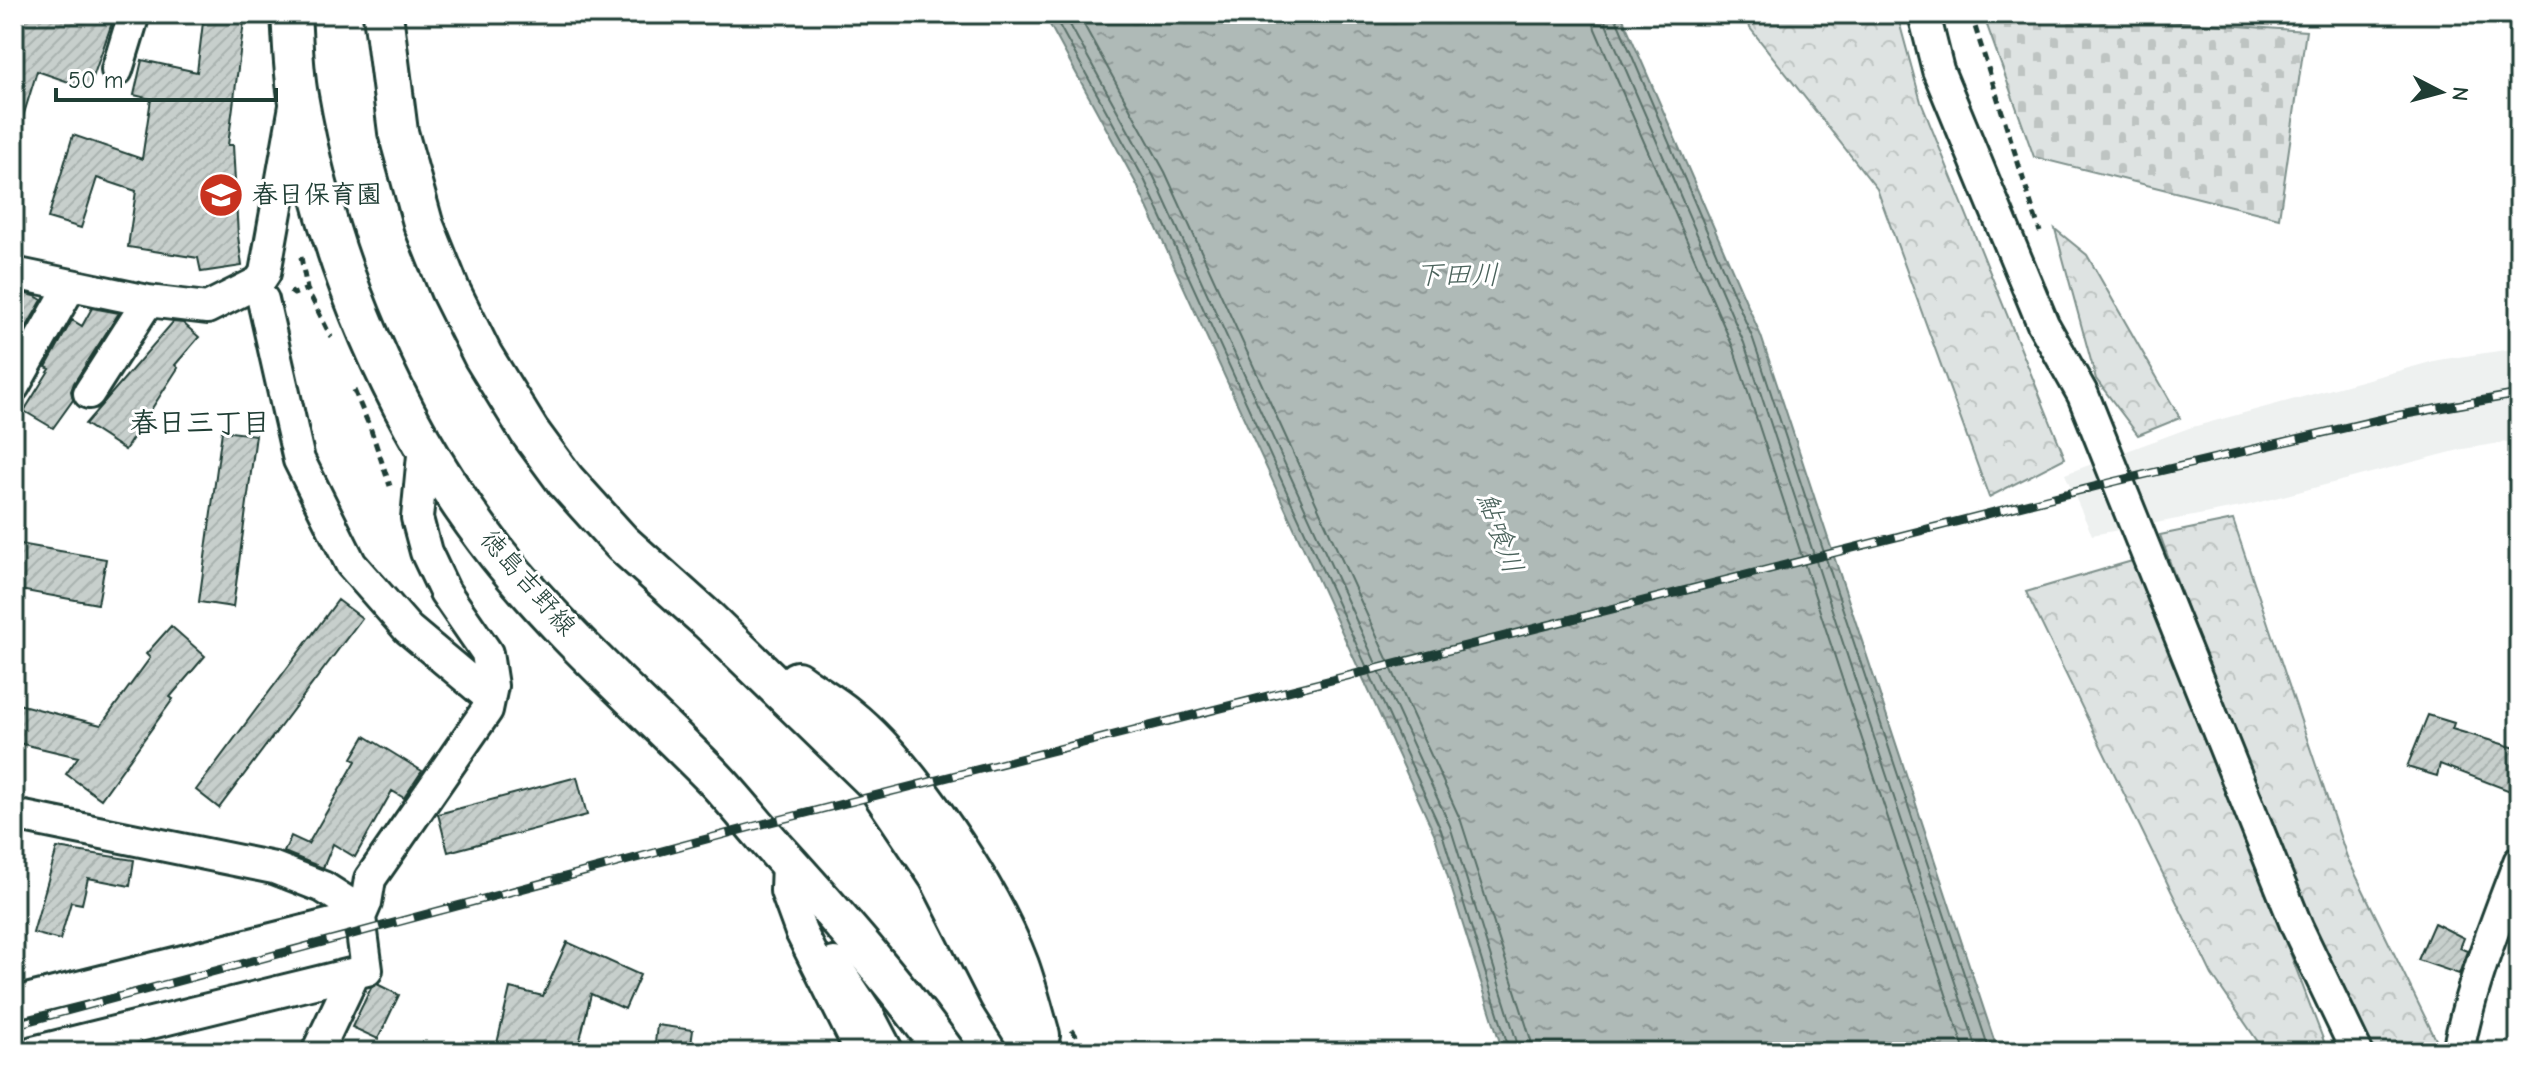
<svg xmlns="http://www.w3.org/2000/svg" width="2533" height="1066" font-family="'Comic Neue','Klee One',sans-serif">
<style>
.built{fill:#eef1f0}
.forest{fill:url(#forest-crowns);stroke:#7e908b;stroke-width:2}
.cemetery{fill:url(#cemetery-stones);stroke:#7e908b;stroke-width:2}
.water{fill:url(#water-ripples);stroke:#758883;stroke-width:2}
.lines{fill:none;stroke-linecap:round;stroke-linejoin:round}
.shore{stroke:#596f68;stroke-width:2}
.building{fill:url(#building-hatch);stroke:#1f3d34;stroke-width:2}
.minor-casing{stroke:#1f3d34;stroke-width:36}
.major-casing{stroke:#1f3d34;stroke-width:44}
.path{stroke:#1f3d34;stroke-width:5;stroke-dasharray:8 6;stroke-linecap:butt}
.minor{stroke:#fff;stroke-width:30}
.major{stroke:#fff;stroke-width:38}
.rail-casing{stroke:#1f3d34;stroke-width:9}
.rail{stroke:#fff;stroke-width:6;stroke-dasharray:18;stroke-linecap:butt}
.labels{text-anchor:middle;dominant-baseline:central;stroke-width:6;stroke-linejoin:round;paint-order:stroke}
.poi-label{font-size:26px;font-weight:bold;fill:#1f3d34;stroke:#fff;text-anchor:start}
.street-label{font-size:26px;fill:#1f3d34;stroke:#fff}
.water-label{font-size:28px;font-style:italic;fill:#4a625b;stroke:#fff}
.neighbourhood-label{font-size:28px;font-weight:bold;fill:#1f3d34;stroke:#fff}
</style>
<defs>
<pattern id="forest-crowns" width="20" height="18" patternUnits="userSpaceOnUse" patternTransform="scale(2)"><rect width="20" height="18" fill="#dee3e2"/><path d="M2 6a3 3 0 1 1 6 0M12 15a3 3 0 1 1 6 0" fill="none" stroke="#bec4c2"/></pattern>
<pattern id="cemetery-stones" width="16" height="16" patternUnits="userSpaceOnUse" patternTransform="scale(2)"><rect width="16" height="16" fill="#dee3e2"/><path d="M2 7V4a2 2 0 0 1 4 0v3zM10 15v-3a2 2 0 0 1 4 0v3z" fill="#bec4c2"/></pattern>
<pattern id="water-ripples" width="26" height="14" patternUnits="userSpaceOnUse" patternTransform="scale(2)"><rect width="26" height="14" fill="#afbab7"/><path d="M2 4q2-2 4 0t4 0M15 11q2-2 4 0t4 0" fill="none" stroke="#8e9896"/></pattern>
<pattern id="building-hatch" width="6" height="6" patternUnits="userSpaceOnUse" patternTransform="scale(2)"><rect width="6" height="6" fill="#c7cfcc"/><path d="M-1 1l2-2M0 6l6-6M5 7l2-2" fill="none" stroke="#aab3b0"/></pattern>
</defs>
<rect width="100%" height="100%" fill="#fff"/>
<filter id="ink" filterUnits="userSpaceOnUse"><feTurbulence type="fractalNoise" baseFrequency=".0125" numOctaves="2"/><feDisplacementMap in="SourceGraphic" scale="16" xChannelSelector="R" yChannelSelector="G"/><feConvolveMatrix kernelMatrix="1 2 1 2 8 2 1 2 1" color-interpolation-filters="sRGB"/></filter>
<g filter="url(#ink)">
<path class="built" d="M 2519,348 L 2519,440 L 2463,449 L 2241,507 L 2092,535 L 2065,474 L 2189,428 L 2438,360 Z"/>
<path class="forest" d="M 1747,14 L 1897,14 L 1921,102 L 2065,458 L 1989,497 L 1877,189 L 1750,28 Z
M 2055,229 L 2087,255 L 2180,418 L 2138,435 L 2096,379 Z
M 2233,520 L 2347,857 L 2442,1052 L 2364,1052 L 2270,836 L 2160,535 Z
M 2139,559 L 2328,1052 L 2265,1052 L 2212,975 L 2026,592 Z"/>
<path class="cemetery" d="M 1983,14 L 2070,14 L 2306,31 L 2279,218 L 2034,157 Z"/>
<path class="water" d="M 1044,14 L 1621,14 L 1761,336 L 1998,1052 L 1503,1052 L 1434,833 L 1137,185 Z"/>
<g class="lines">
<path class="shore" d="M 1053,14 L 1145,181 L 1441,830 L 1510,1052
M 1064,14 L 1154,177 L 1450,826 L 1520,1052
M 1078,14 L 1165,172 L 1461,821 L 1531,1040 L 1532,1052
M 1592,14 L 1595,29 L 1733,347 L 1965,1052
M 1604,14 L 1606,24 L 1744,343 L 1978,1052
M 1614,14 L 1753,339 L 1990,1052"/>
</g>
<path class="building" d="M 23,14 L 87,19 L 88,14 L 115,14 L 89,89 L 37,71 L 22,120 L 14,118 L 14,85 Z
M 204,14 L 245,14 L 228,145 L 233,145 L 238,236 L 242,266 L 201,272 L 198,258 L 128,247 L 136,191 L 97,178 L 81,228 L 48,218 L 73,135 L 142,159 L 151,99 L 134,95 L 142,60 L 197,72 Z
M 14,291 L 35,296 L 42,300 L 14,349 Z
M 92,308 L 119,313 L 74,383 L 71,391 L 73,400 L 53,428 L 24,411 L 50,369 L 46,367 L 72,320 L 82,326 Z
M 173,322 L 183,323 L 199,337 L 175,365 L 178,368 L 125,450 L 85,424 Z
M 222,431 L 256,435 L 233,607 L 199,602 Z
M 14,543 L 106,559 L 98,604 L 14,589 Z
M 338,600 L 362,618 L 219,808 L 196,790 Z
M 171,626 L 205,656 L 170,697 L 173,699 L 101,799 L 66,774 L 78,757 L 14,742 L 14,703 L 101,725 L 150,658 L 146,654 Z
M 2428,715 L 2454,723 L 2452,729 L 2519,749 L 2519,779 L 2513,792 L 2440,764 L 2437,776 L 2407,767 Z
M 365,736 L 422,771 L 404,798 L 392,791 L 355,857 L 333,844 L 323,868 L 284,852 L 291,836 L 308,844 L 356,761 L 352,758 Z
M 577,777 L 587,815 L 448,852 L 438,814 Z
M 57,848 L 134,860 L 130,886 L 88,878 L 82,904 L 71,902 L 60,940 L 33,933 Z
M 2434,923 L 2464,938 L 2460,948 L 2467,951 L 2459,974 L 2418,960 Z
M 567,942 L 640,975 L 625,1009 L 591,994 L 577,1052 L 495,1052 L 510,988 L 543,996 Z
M 377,984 L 399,995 L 378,1039 L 352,1027 L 371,988 Z
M 657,1025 L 693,1030 L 690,1052 L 654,1052 Z"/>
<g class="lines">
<g class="minor-casing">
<path id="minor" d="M 1924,14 L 1938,70 L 2043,324 L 2083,395 L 2297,927 L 2357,1052
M 117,70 L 134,14
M 14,273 L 148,301 L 207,308 L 259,282 L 265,273 L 295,106
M 263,300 L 299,460 L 351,564 L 408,629 L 489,697
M 14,386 L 71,285
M 89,393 L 148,301
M 14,815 L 274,868 L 323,887 L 348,903 L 360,917
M 787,861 L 786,891 L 801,932 L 861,1052
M 834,963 L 868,1014 L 888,1052
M 14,1003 L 360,917
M 33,1052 L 367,970 L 360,917 L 366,903 L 370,879 L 487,710 L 492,686 L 487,653 L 445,592 L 426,552 L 417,518 L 424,445
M 317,1052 L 354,974
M 2458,1052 C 2470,987 2496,923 2519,862"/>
</g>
<g class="major-casing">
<path id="major" d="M 291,14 C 293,41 293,69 298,96 C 326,259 395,424 498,555 C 562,635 641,704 713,777 C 735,800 754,825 775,848 C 835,914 893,980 945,1052
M 383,14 L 398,132 L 423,223 L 450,290 L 483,356 L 529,431 L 565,480 L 622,543 L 709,621 L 875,782 L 939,877 L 999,995 L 1035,1052
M 797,681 C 813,693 831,703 847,716 C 910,767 990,889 1019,965 C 1027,987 1033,1011 1040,1035"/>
</g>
<path class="path" d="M 1971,14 L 2040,232
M 301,257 L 307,289 L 331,337
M 290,291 L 294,294 L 307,289
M 354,390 L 371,430 L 390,486
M 1072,1030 L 1087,1052"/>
<use href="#minor" class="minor"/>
<use href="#major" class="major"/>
<g class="rail-casing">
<path id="rail" d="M 14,1025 L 755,826 L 2117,481 L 2395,416 L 2519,394"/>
</g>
<use href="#rail" class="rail"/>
</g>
</g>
<defs>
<g id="school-disc" transform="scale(2.3)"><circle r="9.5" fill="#c8321e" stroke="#fff"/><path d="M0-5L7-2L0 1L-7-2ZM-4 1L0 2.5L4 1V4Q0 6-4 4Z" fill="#fff"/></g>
</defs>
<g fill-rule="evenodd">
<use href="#school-disc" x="221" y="195"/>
</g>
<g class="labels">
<g class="poi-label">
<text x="252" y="195">春日保育園</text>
</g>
<g class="street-label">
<text transform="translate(528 583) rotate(49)">徳島吉野線</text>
</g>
<g class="water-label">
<text x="1457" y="275">下田川</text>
<text transform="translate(1500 533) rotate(70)">鮎喰川</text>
</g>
<g class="neighbourhood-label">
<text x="200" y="423">春日三丁目</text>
</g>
</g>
<rect width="2533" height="1066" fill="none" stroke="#fff" stroke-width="48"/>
<rect x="24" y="24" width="2485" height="1018" fill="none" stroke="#1f3d34" stroke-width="3" filter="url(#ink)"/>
<g transform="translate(2441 92) rotate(96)" stroke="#ffffff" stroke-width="6" paint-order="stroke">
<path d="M0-6L14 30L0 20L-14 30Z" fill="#1f3d34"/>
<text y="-12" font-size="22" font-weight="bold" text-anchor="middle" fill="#1f3d34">N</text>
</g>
<path d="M56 88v12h220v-12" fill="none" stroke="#1f3d34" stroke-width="4"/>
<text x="68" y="88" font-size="24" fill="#1f3d34" stroke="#ffffff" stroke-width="6" paint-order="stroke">50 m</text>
</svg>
